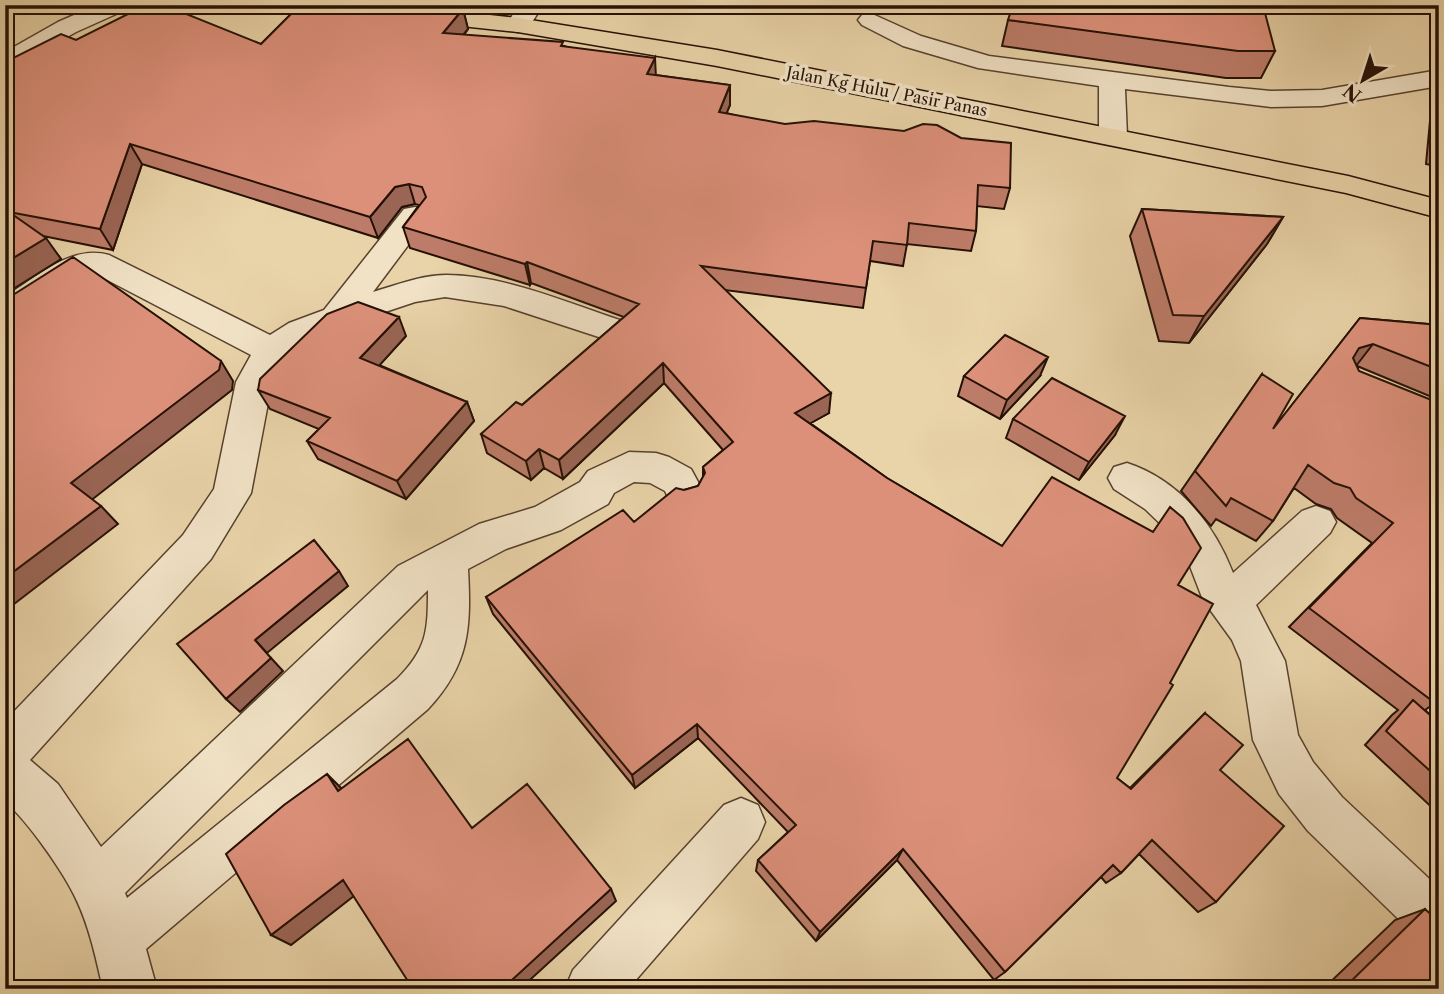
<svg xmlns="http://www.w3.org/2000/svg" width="1444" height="994" font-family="'Libre Caslon Text',serif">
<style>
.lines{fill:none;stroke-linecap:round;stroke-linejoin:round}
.minor-casing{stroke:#56412e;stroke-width:3}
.major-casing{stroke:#251005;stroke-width:3}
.minor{fill:#f1e2c6;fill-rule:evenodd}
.major{fill:#e9d3a8;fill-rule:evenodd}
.wall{fill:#bd7c69;stroke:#251005;stroke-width:2}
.shaded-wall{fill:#9a6555;stroke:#251005;stroke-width:2}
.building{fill:#dc907a;stroke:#251005;stroke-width:2}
.labels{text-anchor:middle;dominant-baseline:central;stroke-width:7;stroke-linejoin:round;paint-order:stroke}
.far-street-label{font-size:16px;fill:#251005;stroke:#f1e2c6}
</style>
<rect width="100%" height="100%" fill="#e9d3a8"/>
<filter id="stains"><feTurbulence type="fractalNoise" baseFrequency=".00286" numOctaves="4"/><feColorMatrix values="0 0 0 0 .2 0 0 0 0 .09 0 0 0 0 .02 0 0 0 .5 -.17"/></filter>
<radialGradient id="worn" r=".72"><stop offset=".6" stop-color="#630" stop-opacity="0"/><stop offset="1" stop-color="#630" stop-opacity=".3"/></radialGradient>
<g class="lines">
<g class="minor-casing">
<path id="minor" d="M 97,5 L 129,5 L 125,10 L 76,32 L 14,67 L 5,70 L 5,52 L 58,22 Z
M 519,5 L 543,5 L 527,30 L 518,32 L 509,30 L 506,25 Z
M 1426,5 L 1439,5 L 1439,13 L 1431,11 Z
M 870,13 L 921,36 L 989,56 L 1229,87 L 1271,91 L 1322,90 L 1439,70 L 1439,86 L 1322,106 L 1271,107 L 1125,89 L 1127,136 L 1123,142 L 1113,144 L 1103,142 L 1099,136 L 1099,86 L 978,68 L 903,46 L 862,25 L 858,20 L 862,15 Z
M 415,207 L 426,209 L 430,216 L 373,292 C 396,285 422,275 446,275 C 505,275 567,303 623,321 L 628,329 L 623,337 L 611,341 L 504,306 L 445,297 L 415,302 L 385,312 L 313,339 L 297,349 L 279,367 L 272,382 L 251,493 L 211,559 L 30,760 L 58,784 L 101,847 L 398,566 L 479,524 L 535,507 L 580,482 L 588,471 L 629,452 L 656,453 L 669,457 L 691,469 L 703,491 L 698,502 L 684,506 L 670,502 L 665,491 L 650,483 L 634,482 L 614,493 L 608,504 L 561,530 L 506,549 L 468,569 C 471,627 470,664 428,709 L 146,949 L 157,989 L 103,989 C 96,959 90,929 77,901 C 64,872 28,822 5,801 L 5,721 L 183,535 L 214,489 L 236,382 L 251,355 L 94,273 L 88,274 L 17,321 L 5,324 L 5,297 C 35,278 71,244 109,255 L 270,335 L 289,323 L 324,310 L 404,209 ZM 428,590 C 428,631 427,649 397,679 L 127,898 L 125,893 Z
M 1127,463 C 1179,480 1214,524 1233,573 L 1302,511 L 1316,506 L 1330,511 L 1336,522 L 1330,533 L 1256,605 L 1285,661 L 1298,735 L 1313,762 L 1342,797 L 1439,888 L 1439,949 L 1421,941 L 1308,831 L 1279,794 L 1253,740 L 1241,661 L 1232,640 L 1203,600 L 1188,561 L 1172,535 L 1145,509 L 1114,489 L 1108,478 L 1114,467 Z
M 741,798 L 758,805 L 765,822 L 758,839 L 628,989 L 565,989 L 573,970 L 724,805 Z"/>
</g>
<g class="major-casing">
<path id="major" d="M 318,5 L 399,5 L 518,18 L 717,50 L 1348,176 L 1439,200 L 1439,218 L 1346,193 L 717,66 L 518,32 L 330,12 L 322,10 Z"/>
</g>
<use href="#minor" class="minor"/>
<use href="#major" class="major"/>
</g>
<path class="wall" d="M 300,5 L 487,5 L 482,11 L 463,9 L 468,29 L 464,35 L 564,46 L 656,75 L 730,85 L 730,105 L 726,113 L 1010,188 L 1004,209 L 977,206 L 976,231 L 971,251 L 907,244 L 903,266 L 870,261 L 863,308 L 725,290 L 829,413 L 810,423 L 887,478 L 1002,546 L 1178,585 L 1117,778 L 1130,788 L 1205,713 L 1220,770 L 1216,902 L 1198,912 L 1139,854 L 1121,873 L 1106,883 L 1101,877 L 1005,972 L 994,980 L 897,860 L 816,941 L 756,871 L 758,860 L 788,832 L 698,738 L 635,788 L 493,614 L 486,597 L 634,522 L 684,490 L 698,486 L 703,477 L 703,467 L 723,450 L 664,383 L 563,479 L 544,468 L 531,480 L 487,453 L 481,434 L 522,405 L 624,317 L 531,283 L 530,285 L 410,248 L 403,227 L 419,205 L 415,204 L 402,207 L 378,238 L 142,164 L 113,250 L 43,236 L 61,259 L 5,294 L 5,62 L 76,40 L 261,44 Z
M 1008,20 L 1275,51 L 1261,78 L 1226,78 L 1002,46 Z
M 1439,89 L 1439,167 L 1426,164 L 1432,99 Z
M 1142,209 L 1283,217 L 1267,244 L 1189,343 L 1159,341 L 1130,236 Z
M 1360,318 L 1439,325 L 1439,400 L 1357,366 L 1435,703 L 1425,710 L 1439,723 L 1439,814 L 1365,745 L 1392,715 L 1398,710 L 1289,627 L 1372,543 L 1337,518 L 1331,509 L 1316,504 L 1294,488 L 1273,521 L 1256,541 L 1216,519 L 1211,526 L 1181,491 L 1262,374 L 1273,429 Z
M 406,336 L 379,365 L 467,402 L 474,421 L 406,499 L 318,459 L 307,441 L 319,429 L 270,409 L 258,390 Z
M 964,376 L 1040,376 L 1000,419 L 958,396 Z
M 1013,419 L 1115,435 L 1079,480 L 1006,438 Z
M 1425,909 L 1439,989 L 1323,989 L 1395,920 Z"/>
<path class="shaded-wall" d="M 481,5 L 487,5 L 482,11 Z
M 463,9 L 468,29 L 448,53 L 443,33 Z
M 655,58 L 656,78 L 647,74 Z
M 730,85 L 730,105 L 719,132 L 719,112 Z
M 130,144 L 142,164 L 113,250 L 100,229 Z
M 409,184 L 415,204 L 402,207 L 378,238 L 370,217 L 395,187 Z
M 1283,217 L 1267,244 L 1189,343 L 1204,316 Z
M 46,238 L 61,259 L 5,294 L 5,263 Z
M 527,262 L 531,283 L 530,285 L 525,264 Z
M 399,317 L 406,336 L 369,377 L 360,358 Z
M 1373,344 L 1356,366 L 1342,370 L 1359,348 Z
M 1048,357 L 1040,376 L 1000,419 L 1007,400 Z
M 221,361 L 233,381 L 232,390 L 89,502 L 71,483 Z
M 663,363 L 664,383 L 563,479 L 559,460 Z
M 831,393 L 829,413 L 793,433 L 795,413 Z
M 467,402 L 474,421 L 406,499 L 397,481 Z
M 1125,416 L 1115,435 L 1079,480 L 1089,462 Z
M 539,449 L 544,468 L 531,480 L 526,461 Z
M 101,506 L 118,524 L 5,611 L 5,578 Z
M 339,571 L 348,586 L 267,653 L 255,640 Z
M 271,658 L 283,671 L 240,712 L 226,699 Z
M 697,724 L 698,738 L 635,788 L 632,775 Z
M 327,774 L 343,790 L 338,791 Z
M 903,849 L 897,860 L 816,941 L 820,932 Z
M 343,880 L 359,892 L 291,945 L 271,935 Z
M 611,889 L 616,901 L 520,989 L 502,989 Z"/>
<path class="building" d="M 146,5 L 164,5 L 261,44 L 300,5 L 427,5 L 463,9 L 443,33 L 563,42 L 561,46 L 655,58 L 647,74 L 730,85 L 719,112 L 785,124 L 814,121 L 904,131 L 923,124 L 937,125 L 961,138 L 1011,143 L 1010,188 L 978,185 L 976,231 L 909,223 L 907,245 L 873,241 L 866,288 L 701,266 L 831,393 L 795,413 L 887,478 L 1002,546 L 1052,477 L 1153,532 L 1170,507 L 1183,518 L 1201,548 L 1178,585 L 1213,604 L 1170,683 L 1173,685 L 1117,778 L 1131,789 L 1205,713 L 1243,745 L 1220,770 L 1284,826 L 1216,902 L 1152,840 L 1121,873 L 1113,865 L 1005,972 L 903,849 L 820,932 L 758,860 L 796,825 L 697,724 L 632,775 L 486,597 L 623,510 L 634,522 L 676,488 L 684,490 L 698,486 L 705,473 L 703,467 L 733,442 L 663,363 L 559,460 L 539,449 L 526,461 L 481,434 L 516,402 L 522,405 L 639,304 L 527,262 L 525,264 L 403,227 L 426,197 L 422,187 L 409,184 L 395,187 L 370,217 L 130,144 L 100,229 L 9,212 L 46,238 L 5,263 L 5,62 L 61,34 L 76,40 Z
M 1013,5 L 1246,5 L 1265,13 L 1275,51 L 1238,51 L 1008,20 Z
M 1142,209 L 1283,217 L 1204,316 L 1173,315 Z
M 73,257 L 221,361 L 219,370 L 71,483 L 101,506 L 5,578 L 5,300 Z
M 358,302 L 399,317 L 360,358 L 467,402 L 397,481 L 307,441 L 330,418 L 258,390 L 260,379 L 327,314 Z
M 1360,318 L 1439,325 L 1439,370 L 1373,344 L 1359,348 L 1353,358 L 1359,371 L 1439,403 L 1439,700 L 1435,703 L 1309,608 L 1393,523 L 1356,498 L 1350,488 L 1334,483 L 1308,465 L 1273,521 L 1231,498 L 1226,506 L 1195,471 L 1262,374 L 1293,394 L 1273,429 Z
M 1005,335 L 1048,357 L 1007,400 L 964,376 Z
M 1052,378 L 1125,416 L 1089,462 L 1013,419 Z
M 314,540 L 339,571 L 255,640 L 271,658 L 226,699 L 177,644 Z
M 1413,700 L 1439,723 L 1439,779 L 1386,731 Z
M 408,739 L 472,828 L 527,784 L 611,889 L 502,989 L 437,989 L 435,985 L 431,989 L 413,989 L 343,880 L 271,935 L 226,854 L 284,805 L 327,774 L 338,791 Z
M 1425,909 L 1439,922 L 1439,989 L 1343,989 Z"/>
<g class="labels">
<g class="far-street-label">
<text transform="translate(887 91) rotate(11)">Jalan Kg Hulu / Pasir Panas</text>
</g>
</g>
<rect width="1444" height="994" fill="none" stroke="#e9d3a8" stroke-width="28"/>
<rect x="7" y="7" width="1430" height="980" fill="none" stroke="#251005" stroke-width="3.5"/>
<rect x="14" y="14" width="1416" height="966" fill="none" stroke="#251005" stroke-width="2"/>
<g transform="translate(1363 80) rotate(219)" stroke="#f1e2c6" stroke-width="5" paint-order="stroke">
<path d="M0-5L12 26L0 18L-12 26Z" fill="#251005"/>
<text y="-10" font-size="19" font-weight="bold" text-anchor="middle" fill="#251005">N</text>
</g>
<rect width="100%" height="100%" filter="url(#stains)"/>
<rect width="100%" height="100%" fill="url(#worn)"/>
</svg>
